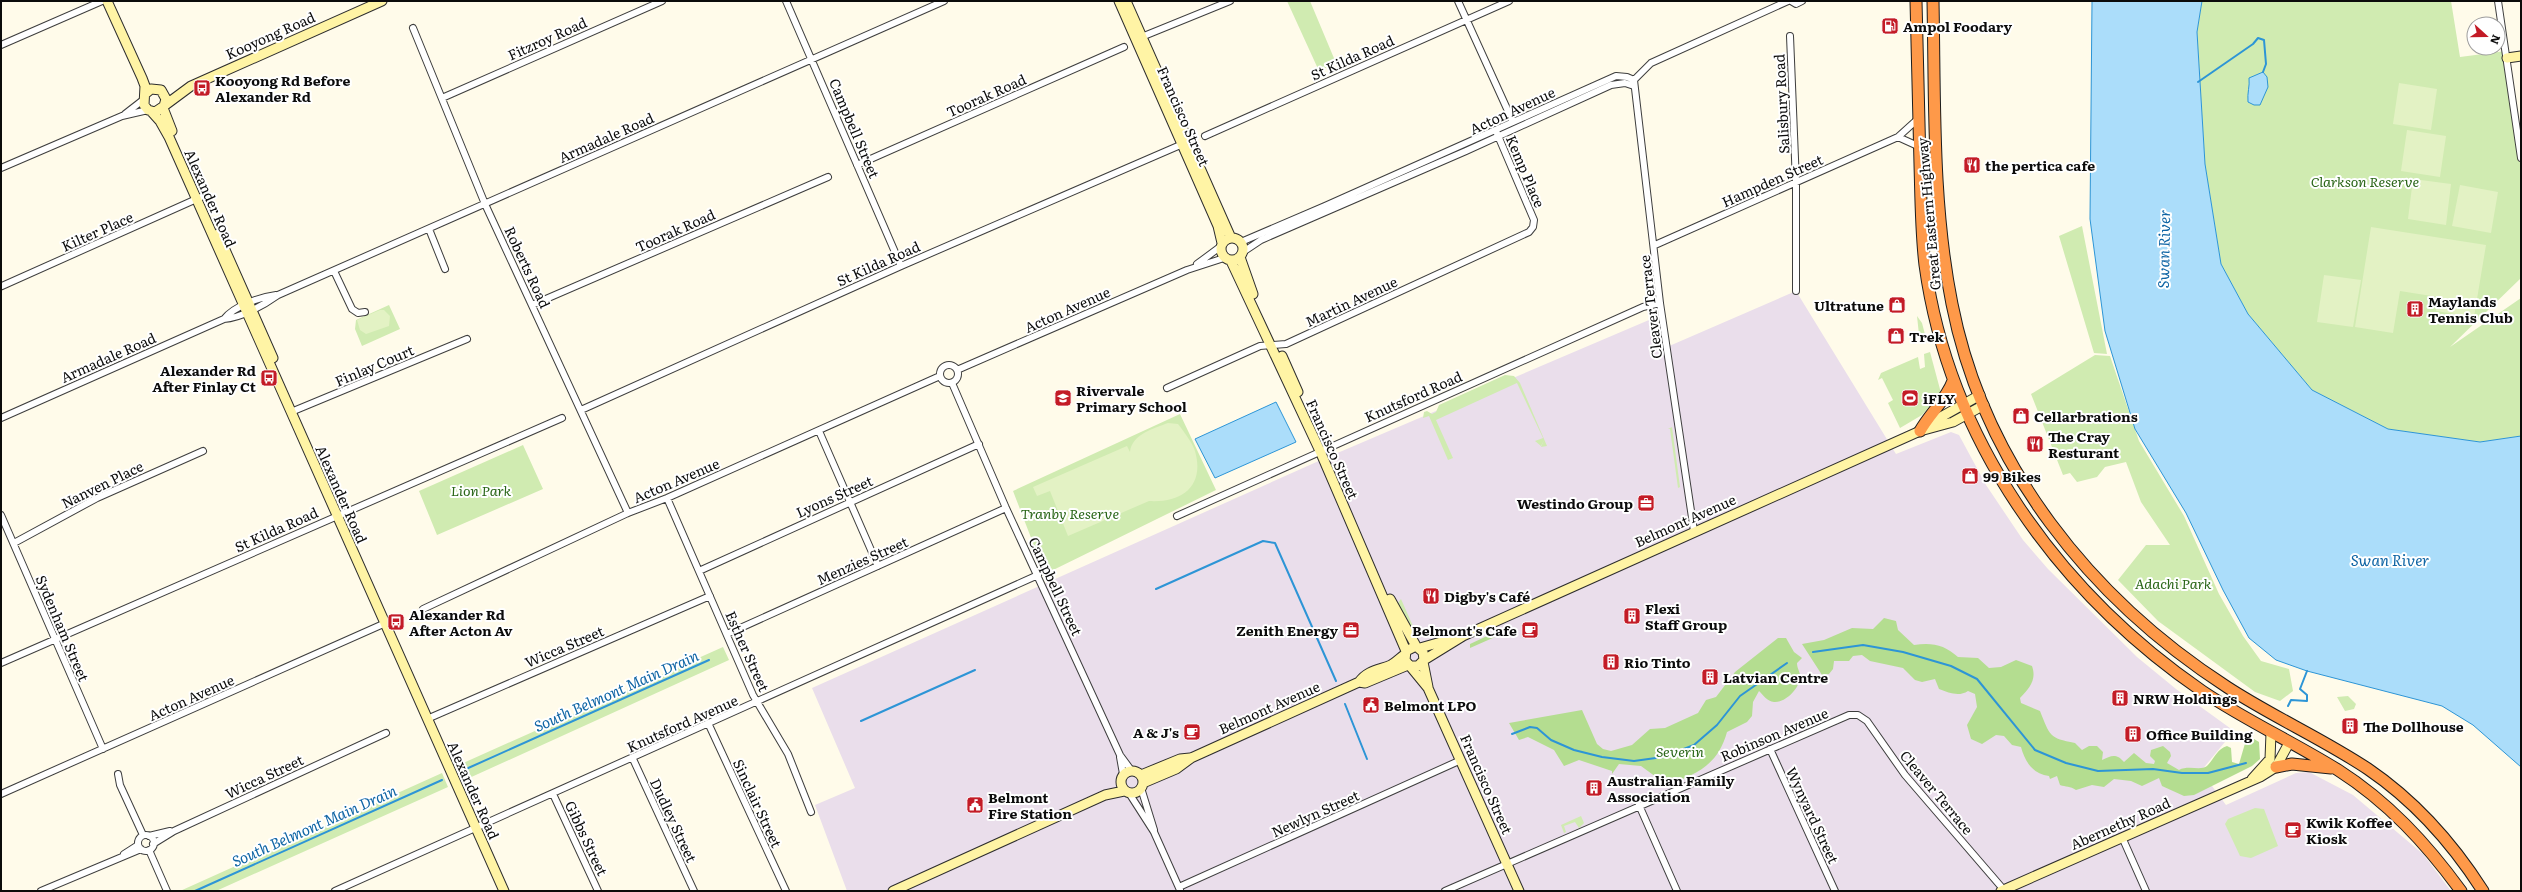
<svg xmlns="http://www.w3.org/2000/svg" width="2522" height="892" font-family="Literata,serif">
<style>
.industrial{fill:#eadeeb}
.green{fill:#d0ebb1}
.forest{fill:#b4dd90}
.pitch{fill:#e3f2c4}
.water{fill:#abddfa;stroke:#2d95d6}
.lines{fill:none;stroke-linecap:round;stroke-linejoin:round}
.stream{stroke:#2d95d6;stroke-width:2}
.street-casing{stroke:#3e3e3e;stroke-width:8}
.secondary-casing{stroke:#2d2d2d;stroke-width:11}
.highway-casing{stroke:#1c1c1c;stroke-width:13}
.street{stroke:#fff;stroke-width:6}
.secondary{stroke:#fff4a5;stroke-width:9}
.highway{stroke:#fe9949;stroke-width:11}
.labels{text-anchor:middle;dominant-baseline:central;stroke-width:4;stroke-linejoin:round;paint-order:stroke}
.poi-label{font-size:14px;font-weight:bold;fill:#0b0b0b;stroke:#fff;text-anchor:start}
.street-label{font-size:14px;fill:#0b0b0b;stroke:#fff}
.park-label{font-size:14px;font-style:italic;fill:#2a6618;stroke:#fff}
.water-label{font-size:15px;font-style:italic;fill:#0e64a4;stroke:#fff}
</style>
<rect width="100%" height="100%" fill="#fffbea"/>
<path class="industrial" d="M 1796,291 L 1896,454 L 1951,432 L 1959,435 L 1986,485 L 2023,540 L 2048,569 L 2137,657 L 2176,689 L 2234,731 L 2201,771 L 2226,805 L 2296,773 L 2309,772 L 2353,795 L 2423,854 L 2451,891 L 847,891 L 815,805 L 855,788 L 812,688 L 1321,460 L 1656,317 L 1660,350 Z"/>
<path class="green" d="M 1287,1 L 1310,1 L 1336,63 L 1319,71 Z
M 2202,1 L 2451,1 L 2460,57 L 2506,51 L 2521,158 L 2521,278 L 2450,347 L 2521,298 L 2521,436 L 2480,442 L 2388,429 L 2312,390 L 2248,314 L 2221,264 L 2205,164 L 2197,32 Z
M 2082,226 L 2107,354 L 2094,353 L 2059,236 Z
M 389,305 L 400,329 L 362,346 L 355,329 L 356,320 Z
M 1917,316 L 1922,323 L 1927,342 L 1920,344 Z
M 1930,352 L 1941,393 L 1922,415 L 1900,428 L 1888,403 L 1893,400 L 1882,378 L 1878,380 L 1881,373 L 1918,357 L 1920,369 L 1925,367 L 1924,354 Z
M 2095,355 L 2110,356 L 2139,441 L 2184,516 L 2219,594 L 2243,636 L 2261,661 L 2289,669 L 2293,691 L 2280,701 L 2255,692 L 2158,621 L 2118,580 L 2146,545 L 2170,545 L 2141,502 L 2126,462 L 2105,467 L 2097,477 L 2077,482 L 2070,473 L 2063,475 L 2031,394 Z
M 1505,375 L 1514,376 L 1520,383 L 1547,446 L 1541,447 L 1544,440 L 1541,446 L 1535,441 L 1543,438 L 1517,383 L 1436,420 L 1453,458 L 1448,460 L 1429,416 L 1423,418 L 1424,412 L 1427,411 L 1432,414 L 1436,412 L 1439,405 Z
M 1180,414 L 1216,490 L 1045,574 L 1013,491 Z
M 1672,427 L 1680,487 L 1678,488 L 1670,429 L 1668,429 Z
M 523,445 L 543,489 L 437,535 L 419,491 Z
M 1401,599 L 1416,633 L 1412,635 L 1397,604 Z
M 723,647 L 729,660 L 467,779 L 461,764 Z
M 2348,696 L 2356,704 L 2354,709 L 2345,711 L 2337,697 Z
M 442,773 L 448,787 L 216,891 L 180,891 Z
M 2255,808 L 2264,809 L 2278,846 L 2251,858 L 2240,856 L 2225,824 L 2228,819 Z
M 1581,816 L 1584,823 L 1579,828 L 1575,822 L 1564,826 L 1566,832 L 1564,833 L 1561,825 Z"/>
<path class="forest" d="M 1884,618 L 1896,621 L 1898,630 L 1914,645 C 1932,642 1945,645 1958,657 L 1978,658 L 1989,668 L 2001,667 L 2016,660 L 2032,666 C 2037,680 2029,689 2020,698 L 2021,703 L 2040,711 C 2050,736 2049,738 2075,743 L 2082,750 L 2089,746 L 2097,746 L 2103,752 L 2102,760 C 2111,756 2116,753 2124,762 L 2134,753 L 2146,763 L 2154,764 L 2155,761 L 2150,756 L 2151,750 L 2163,746 L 2170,752 L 2171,756 L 2167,763 L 2179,770 C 2188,765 2201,771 2207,766 C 2214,759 2217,749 2227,746 L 2231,748 L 2232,762 L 2239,764 L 2246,740 L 2254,739 L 2259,742 L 2260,759 L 2252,766 L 2194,795 L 2184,796 L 2162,786 L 2159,778 L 2142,786 L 2131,781 L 2114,779 L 2104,787 L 2092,785 L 2076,790 C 2070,786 2066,787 2060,785 L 2057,776 L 2050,779 L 2049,776 C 2033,774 2025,762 2021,747 L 2012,745 L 2004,736 L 1996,735 L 1982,744 L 1971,739 L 1967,725 L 1977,707 L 1975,694 L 1968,691 C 1959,697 1949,693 1939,689 L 1935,679 L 1922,682 L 1915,680 L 1903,668 L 1870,661 L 1862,655 L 1853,656 L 1849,661 L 1834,661 L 1833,669 L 1829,674 L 1822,675 L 1802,644 L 1824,640 L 1852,628 L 1873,629 Z
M 1502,629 L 1504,633 L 1470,648 L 1470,644 Z
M 1778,638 L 1786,638 L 1794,652 L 1802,658 L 1797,663 C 1797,669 1801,673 1800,678 C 1799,689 1785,703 1774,702 C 1767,701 1763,695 1759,691 L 1753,702 L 1752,716 L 1747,722 L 1727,732 C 1718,765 1697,774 1667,785 L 1641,766 L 1619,764 L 1612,774 L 1612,771 L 1579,760 L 1564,766 L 1554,750 L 1528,737 L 1519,740 L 1509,723 L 1582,710 L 1597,744 L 1603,749 L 1611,751 L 1632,745 L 1650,729 L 1665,728 L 1698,713 L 1706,700 L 1716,697 L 1735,672 Z"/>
<path class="pitch" d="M 2399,83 L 2437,89 L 2431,130 L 2393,124 Z
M 2407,130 L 2446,136 L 2440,177 L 2401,171 Z
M 2413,179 L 2451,184 L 2446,225 L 2408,219 Z
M 2460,185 L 2498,192 L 2491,233 L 2452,226 Z
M 2371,227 L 2486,245 L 2474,317 L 2436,311 L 2438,297 L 2400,291 L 2393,333 L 2355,327 Z
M 2324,275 L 2361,280 L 2353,327 L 2317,322 Z
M 380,310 L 384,310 L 390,316 L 389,326 L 366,334 L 360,330 L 357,320 Z
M 1168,423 L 1178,424 C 1184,432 1192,442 1195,451 C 1205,486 1182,503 1149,501 L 1068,536 L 1050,491 L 1037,496 L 1033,487 L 1127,446 L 1130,452 C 1132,434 1153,429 1168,423 Z"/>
<path class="water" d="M 2092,1 L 2202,1 L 2197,32 L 2205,164 L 2221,264 L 2248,314 L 2312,390 L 2388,429 L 2480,442 L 2521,436 L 2521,767 L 2473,725 L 2442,706 L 2307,671 L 2276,660 L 2249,638 L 2223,590 L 2186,513 L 2135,429 L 2105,331 L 2090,219 Z
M 2263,72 L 2267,77 L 2268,87 L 2260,105 L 2254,105 L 2248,102 C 2247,93 2250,86 2249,78 Z
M 1276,402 L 1296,442 L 1215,478 L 1195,439 Z"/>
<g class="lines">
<path class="stream" d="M 2198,82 L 2253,44 L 2258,38 L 2264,40 L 2266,64 L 2263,72
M 1156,589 L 1263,541 L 1275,543 L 1336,681
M 1813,652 L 1863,645 L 1903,652 L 1951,666 L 1977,679 L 2035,750 L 2066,763 L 2098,771 L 2153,769 L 2182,773 L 2208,773 L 2246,763
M 1345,704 L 1367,759
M 2288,706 L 2291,700 L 2307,701 L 2307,695 L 2300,689 L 2307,671
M 861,721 L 975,670
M 1512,734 L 1530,727 L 1537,728 L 1551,740 L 1574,750 L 1602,757 L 1634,761 L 1663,757 L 1694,745 L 1717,725 L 1740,696 L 1787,663
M 466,769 L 709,660
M 195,891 L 442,780"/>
<g class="street-casing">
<path id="street" d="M 786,1 L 901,266
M 1458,1 L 1513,122
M 1791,1 L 1796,4 L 1802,1
M 2498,1 L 2521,158
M 413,28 L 485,204 L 628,513
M 1790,36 L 1796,183 L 1796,291
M 1139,38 L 1230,1
M 1,45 L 102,1
M 1634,80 L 1660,303 L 1694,531
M 1634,80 L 1651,63 L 1788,1
M 442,98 L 662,1
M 125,114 L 143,100
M 1205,136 L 1509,1
M 1898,137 L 1920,147
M 857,165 L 1124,47
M 1,168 L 122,116 L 148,110
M 429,229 L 445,269
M 1241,242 L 1325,206 L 1616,76 L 1627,77 L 1634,80
M 1655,245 L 1898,137 L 1919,118
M 1243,252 L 1261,240 L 1466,151 L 1611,85 L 1625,83 L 1634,86
M 1197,264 L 1220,247
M 334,271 L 352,309 L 358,313 L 365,312
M 2,286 L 201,197
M 532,305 L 828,177
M 224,319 C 234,306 260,297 276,295
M940 374a9 9 0 1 1 18 0a9 9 0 1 1-18 0Z
M 957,370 L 1187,270 L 1224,258
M 952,383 L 1006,508 L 1120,755 L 1131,770
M 1167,388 L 1260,346 L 1286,344 L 1529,232 L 1533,227 L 1534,220 L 1496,131
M 581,410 L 901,266 L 1185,143
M 291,412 L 467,339
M 1,418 L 224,319 C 241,318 264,305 278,295 L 944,1
M 819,431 L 878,566
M 667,498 L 753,695 L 788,754 L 811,812
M 1,515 L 103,749
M 1177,516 L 1643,307 L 1660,303
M 14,543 L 97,498 L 203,451
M 699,571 L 979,444
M 423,609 L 628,513 L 667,498 L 940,376
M 727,634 L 1006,508
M 1,663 L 562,418
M 427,719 L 710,596
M 709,725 L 786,891
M 1770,749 L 1835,891
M 1120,757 L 1123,774
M 633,759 L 694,891
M 118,774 L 120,785 L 143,835
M 1141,788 L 1154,830
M 1129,793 L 1154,832 L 1180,890
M 1,794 L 390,621
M 553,794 L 598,891
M 1639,805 L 1677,891
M138 843a8 8 0 1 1 16 0a8 8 0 1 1-16 0Z
M 149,836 L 170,831
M 2122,837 L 2146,891
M 153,844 L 174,831 L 386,733
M 149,850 L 167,891
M 124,854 L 138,845
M 1179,887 L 1461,760
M 41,891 L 141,849
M 335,891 L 1038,575
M 1445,891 L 1849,715 L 1858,715 L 1867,721 L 1905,775 L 2004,890"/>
</g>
<g class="secondary-casing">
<path id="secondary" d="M 107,1 L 142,78 L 145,86 L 144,105 L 148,110 L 155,112 L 164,106 L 166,99 L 161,90 L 151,89 L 145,94
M 1119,1 L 1218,226 L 1222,243
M 1126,1 L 1231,238
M 2507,58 L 2521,56
M 164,106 L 191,86 L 382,1
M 163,108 L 172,131
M 151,111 L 160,121 L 169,137 L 504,891
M 218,234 L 273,358
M1221 249a11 11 0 1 1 22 0a11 11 0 1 1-22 0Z
M 1240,257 L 1253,294
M 1231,261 L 1320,451 L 1406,651
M 1282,356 L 1298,392
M 1925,426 L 1980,395
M 1390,599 L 1416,646
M 1420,648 L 1448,640
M 1424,660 L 1463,636 L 1920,431 L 1953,422 L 1984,405
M 1423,662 L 1428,687
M 1412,666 L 1418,666 L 1424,660 L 1423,652 L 1416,646 L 1406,651 L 1405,660 L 1428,688 L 1519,891
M 1359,682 L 1365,683 L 1408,665
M1121 782a11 11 0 1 1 22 0a11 11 0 1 1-22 0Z
M 1141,775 L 1180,759 L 1190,758
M 2252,779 L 2270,759 L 2271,733
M 1143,783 L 1176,769 L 1191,758 L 1359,682 C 1368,670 1379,670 1391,665 C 1396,662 1400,658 1404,655
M 893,891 L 1105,795 L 1124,791
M 2001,891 L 2260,777 L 2276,767 L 2289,743"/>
</g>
<g class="highway-casing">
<path id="highway" d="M 1916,1 C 1917,55 1919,110 1920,164 C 1921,198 1921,232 1925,265 C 1949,440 2058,592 2202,691 C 2245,720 2293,742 2338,770 C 2388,802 2426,843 2461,891
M 1933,1 C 1935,102 1932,205 1952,304 C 1984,466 2091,599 2227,687 C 2273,717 2323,739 2368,769 C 2415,801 2453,844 2483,891
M 1920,431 C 1930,413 1946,400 1953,381
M 2276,767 L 2292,764 L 2331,768"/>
</g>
<use href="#street" class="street"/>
<use href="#secondary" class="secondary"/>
<use href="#highway" class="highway"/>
</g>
<defs>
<g id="fuel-square" transform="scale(0.9)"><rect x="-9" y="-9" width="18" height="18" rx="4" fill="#c31b26" stroke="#fff"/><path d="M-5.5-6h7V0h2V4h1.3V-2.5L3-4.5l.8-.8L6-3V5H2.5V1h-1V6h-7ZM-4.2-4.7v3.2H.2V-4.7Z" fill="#fff"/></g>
<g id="bus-square" transform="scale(0.9)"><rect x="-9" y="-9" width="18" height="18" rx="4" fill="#c31b26" stroke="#fff"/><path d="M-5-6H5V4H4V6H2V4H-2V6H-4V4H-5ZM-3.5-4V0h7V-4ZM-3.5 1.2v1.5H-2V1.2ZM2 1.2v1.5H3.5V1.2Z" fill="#fff"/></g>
<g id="restaurant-square" transform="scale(0.9)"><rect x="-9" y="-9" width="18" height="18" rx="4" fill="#c31b26" stroke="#fff"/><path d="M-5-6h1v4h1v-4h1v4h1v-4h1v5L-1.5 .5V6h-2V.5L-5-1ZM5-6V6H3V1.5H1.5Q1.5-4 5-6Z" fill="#fff"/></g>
<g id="shop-square" transform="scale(0.9)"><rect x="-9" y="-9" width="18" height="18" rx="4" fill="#c31b26" stroke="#fff"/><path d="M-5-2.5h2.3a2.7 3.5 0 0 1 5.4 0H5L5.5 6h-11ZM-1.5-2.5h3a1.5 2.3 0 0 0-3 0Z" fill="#fff"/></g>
<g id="building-square" transform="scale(0.9)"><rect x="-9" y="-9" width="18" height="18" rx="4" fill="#c31b26" stroke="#fff"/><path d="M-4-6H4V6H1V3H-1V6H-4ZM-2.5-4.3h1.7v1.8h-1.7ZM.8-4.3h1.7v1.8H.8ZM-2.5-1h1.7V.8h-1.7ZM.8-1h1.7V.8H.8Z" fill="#fff"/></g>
<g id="school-square" transform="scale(0.9)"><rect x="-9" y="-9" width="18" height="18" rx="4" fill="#c31b26" stroke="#fff"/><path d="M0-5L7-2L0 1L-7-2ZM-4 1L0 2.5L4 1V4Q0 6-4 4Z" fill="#fff"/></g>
<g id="stadium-square" transform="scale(0.9)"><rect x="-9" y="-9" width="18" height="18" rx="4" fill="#c31b26" stroke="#fff"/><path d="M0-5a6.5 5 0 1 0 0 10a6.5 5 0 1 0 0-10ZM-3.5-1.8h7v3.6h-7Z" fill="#fff"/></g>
<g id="office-square" transform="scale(0.9)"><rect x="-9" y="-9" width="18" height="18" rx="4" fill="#c31b26" stroke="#fff"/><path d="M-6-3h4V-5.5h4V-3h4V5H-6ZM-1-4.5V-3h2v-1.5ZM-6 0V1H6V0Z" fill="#fff"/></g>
<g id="cafe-square" transform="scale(0.9)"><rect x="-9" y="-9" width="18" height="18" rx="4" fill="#c31b26" stroke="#fff"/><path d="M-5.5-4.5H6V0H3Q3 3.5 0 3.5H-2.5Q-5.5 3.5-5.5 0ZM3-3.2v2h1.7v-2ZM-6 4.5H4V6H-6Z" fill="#fff"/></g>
<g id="civic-square" transform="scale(0.9)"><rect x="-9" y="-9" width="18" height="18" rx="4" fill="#c31b26" stroke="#fff"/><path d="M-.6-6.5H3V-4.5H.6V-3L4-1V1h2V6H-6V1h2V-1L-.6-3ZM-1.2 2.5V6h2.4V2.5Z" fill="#fff"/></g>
</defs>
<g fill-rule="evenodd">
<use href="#fuel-square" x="1890" y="26"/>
<use href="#bus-square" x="202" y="88"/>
<use href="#restaurant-square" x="1972" y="165"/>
<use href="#shop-square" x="1897" y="305"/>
<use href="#building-square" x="2415" y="309"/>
<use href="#shop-square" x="1896" y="336"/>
<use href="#bus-square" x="269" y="378"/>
<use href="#school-square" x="1063" y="398"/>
<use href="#stadium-square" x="1910" y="398"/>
<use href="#shop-square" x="2021" y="416"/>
<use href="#restaurant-square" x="2035" y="444"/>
<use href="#shop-square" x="1970" y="476"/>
<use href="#office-square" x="1646" y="503"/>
<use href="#restaurant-square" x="1431" y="596"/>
<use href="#building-square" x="1632" y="616"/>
<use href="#bus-square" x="396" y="622"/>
<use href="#office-square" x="1351" y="630"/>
<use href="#cafe-square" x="1530" y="630"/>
<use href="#building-square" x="1611" y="662"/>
<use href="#building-square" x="1710" y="677"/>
<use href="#building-square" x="2120" y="698"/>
<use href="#civic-square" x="1371" y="705"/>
<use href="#building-square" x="2350" y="726"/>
<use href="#cafe-square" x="1192" y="732"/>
<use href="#building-square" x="2133" y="734"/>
<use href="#building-square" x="1594" y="788"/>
<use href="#civic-square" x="975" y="805"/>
<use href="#cafe-square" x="2293" y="830"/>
</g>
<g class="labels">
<g class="poi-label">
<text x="1903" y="26">Ampol Foodary</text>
<text x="215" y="80">Kooyong Rd Before<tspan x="215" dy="16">Alexander Rd</tspan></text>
<text x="1985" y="165">the pertica cafe</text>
<text x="2428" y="301">Maylands<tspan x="2428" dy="16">Tennis Club</tspan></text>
<text x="1884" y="305" text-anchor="end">Ultratune</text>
<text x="1909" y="336">Trek</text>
<text x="256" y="370" text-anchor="end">Alexander Rd<tspan x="256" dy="16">After Finlay Ct</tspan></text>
<text x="1076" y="390">Rivervale<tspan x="1076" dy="16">Primary School</tspan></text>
<text x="1923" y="398">iFLY</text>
<text x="2034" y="416">Cellarbrations</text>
<text x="2048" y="436">The Cray<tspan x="2048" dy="16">Resturant</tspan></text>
<text x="1983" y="476">99 Bikes</text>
<text x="1633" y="503" text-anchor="end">Westindo Group</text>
<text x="1444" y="596">Digby's Café</text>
<text x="1645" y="608">Flexi<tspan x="1645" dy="16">Staff Group</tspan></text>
<text x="409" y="614">Alexander Rd<tspan x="409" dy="16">After Acton Av</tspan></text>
<text x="1338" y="630" text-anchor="end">Zenith Energy</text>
<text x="1517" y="630" text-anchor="end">Belmont's Cafe</text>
<text x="1624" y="662">Rio Tinto</text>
<text x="1723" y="677">Latvian Centre</text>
<text x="2133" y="698">NRW Holdings</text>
<text x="1384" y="705">Belmont LPO</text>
<text x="2363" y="726">The Dollhouse</text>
<text x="1179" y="732" text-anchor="end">A &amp; J's</text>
<text x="2146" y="734">Office Building</text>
<text x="1607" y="780">Australian Family<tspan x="1607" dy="16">Association</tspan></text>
<text x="988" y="797">Belmont<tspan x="988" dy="16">Fire Station</tspan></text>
<text x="2306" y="822">Kwik Koffee<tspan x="2306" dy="16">Kiosk</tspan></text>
</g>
<g class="street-label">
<text transform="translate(270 35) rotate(-24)">Kooyong Road</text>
<text transform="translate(547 38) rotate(-24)">Fitzroy Road</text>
<text transform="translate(1352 57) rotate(-24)">St Kilda Road</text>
<text transform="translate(986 95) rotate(-24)">Toorak Road</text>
<text transform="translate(1781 104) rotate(-93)">Salisbury Road</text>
<text transform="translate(1512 110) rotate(-25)">Acton Avenue</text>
<text transform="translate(1184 116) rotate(66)">Francisco Street</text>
<text transform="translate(855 128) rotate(67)">Campbell Street</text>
<text transform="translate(606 137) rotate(-24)">Armadale Road</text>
<text transform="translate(1526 171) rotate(67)">Kemp Place</text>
<text transform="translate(1772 180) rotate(-24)">Hampden Street</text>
<text transform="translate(211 198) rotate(66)">Alexander Road</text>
<text transform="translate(1928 214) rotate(-95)">Great Eastern Highway</text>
<text transform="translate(675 230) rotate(-24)">Toorak Road</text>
<text transform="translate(97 231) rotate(-24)">Kilter Place</text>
<text transform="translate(878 263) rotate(-24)">St Kilda Road</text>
<text transform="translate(528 267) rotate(65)">Roberts Road</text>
<text transform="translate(1351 301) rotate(-25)">Martin Avenue</text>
<text transform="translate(1650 307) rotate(-97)">Cleaver Terrace</text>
<text transform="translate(1067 309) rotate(-24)">Acton Avenue</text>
<text transform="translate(108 357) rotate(-24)">Armadale Road</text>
<text transform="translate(374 365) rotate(-23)">Finlay Court</text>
<text transform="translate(1413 396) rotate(-24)">Knutsford Road</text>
<text transform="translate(1333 449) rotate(66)">Francisco Street</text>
<text transform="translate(676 480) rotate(-23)">Acton Avenue</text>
<text transform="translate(102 484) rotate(-26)">Nanven Place</text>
<text transform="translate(342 494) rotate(66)">Alexander Road</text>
<text transform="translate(834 496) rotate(-24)">Lyons Street</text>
<text transform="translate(1685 520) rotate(-24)">Belmont Avenue</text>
<text transform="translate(276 529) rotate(-24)">St Kilda Road</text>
<text transform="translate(862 560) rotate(-24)">Menzies Street</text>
<text transform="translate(1056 586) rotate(65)">Campbell Street</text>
<text transform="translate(63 628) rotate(67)">Sydenham Street</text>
<text transform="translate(564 646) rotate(-23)">Wicca Street</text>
<text transform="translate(748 651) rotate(66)">Esther Street</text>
<text transform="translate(191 697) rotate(-24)">Acton Avenue</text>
<text transform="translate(1269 707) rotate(-24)">Belmont Avenue</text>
<text transform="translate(682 723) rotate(-24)">Knutsford Avenue</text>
<text transform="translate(1774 734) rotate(-23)">Robinson Avenue</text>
<text transform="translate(264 776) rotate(-25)">Wicca Street</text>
<text transform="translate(1487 784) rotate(66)">Francisco Street</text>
<text transform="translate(474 790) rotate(66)">Alexander Road</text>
<text transform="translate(1937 792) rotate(50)">Cleaver Terrace</text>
<text transform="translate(758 803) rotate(65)">Sinclair Street</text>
<text transform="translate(1315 813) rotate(-24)">Newlyn Street</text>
<text transform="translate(1813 815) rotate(65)">Wynyard Street</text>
<text transform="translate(674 820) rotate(65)">Dudley Street</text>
<text transform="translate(2120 823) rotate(-24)">Abernethy Road</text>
<text transform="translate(587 838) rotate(65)">Gibbs Street</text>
</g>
<g class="park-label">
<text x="2365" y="181">Clarkson Reserve</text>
<text x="481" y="490">Lion Park</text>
<text x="1070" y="513">Tranby Reserve</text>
<text x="2173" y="583">Adachi Park</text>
<text x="1680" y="751">Severin</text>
</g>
<g class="water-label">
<text transform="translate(2163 249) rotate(-89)">Swan River</text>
<text x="2390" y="559">Swan River</text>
<text transform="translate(616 690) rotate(-24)">South Belmont Main Drain</text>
<text transform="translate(314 825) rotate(-24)">South Belmont Main Drain</text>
</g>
</g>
<rect width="2522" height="892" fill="none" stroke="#0b0b0b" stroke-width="4"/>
<g transform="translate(2486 36) rotate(111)"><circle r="19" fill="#ffffff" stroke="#9d9d9d"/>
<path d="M0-3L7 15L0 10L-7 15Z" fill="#c31b26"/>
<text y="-6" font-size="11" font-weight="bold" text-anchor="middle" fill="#0b0b0b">N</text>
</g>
</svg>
